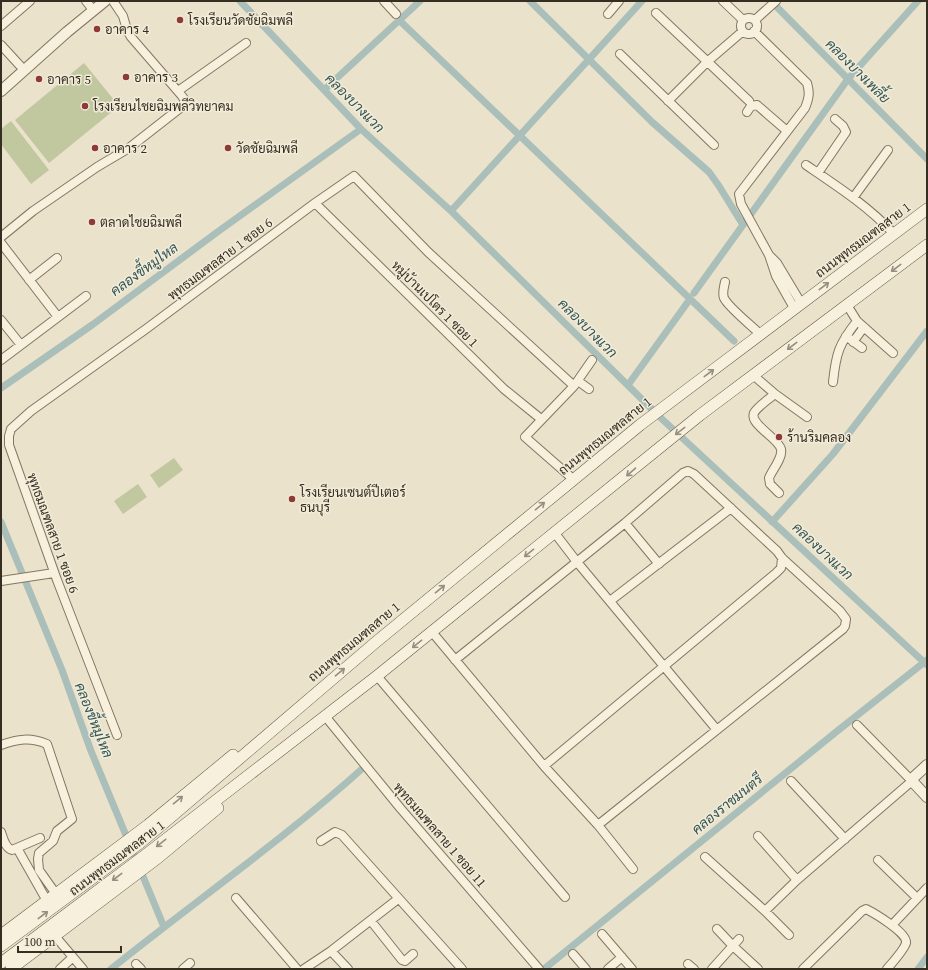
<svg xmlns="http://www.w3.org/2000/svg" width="928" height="970" font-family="'Source Serif 4',Sarabun,serif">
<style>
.green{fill:#c1c79f}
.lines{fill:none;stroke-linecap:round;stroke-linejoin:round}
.canal{stroke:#aabfba;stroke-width:7}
.minor-casing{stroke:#857661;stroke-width:10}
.tertiary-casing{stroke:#857661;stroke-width:12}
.secondary-casing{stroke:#675744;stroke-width:12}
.minor{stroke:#f6f0dd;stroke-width:8}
.tertiary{stroke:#f6f0dd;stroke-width:10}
.secondary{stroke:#f6f0dd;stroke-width:11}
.oneway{stroke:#968f80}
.poi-dot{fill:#8e3b37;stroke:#f2ecd9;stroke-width:1.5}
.labels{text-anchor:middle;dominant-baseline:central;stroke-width:3;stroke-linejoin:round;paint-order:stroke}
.poi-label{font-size:13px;fill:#372e22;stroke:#f2ecd9;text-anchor:start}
.street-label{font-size:13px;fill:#372e22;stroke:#f2ecd9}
.water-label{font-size:14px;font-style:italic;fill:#355;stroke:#f2ecd9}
</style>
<rect width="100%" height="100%" fill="#eae2cb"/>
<path class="green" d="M 84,63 L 119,106 L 49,163 L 15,120 Z
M 11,121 L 49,170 L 31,184 L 1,144 L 1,129 Z
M 174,458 L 183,470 L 159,488 L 150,475 Z
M 138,484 L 147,497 L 123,514 L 114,501 Z"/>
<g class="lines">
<path class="canal" d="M 240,1 L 361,129 L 451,211 L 663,420 L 927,665
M 530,1 L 652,122 L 709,172 L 719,186 L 743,225
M 771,1 L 927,159
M 399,20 L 734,341
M 324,90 L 420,1
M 451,211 L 642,1
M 694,293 L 848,79 L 918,1
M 628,385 L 690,299
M 1,388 L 92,325 L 216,233 L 361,129
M 1,522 L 62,670 L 91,751 L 164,927
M 772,522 L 833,454 L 927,331
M 111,969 C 194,902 283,840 363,768
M 544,969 L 836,732 L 927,660
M 918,969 L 927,957"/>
<g class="minor-casing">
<path id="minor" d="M 86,1 L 93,10
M 384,1 L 396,14
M 723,1 L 743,20
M 656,13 L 749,101
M 608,14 L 619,1
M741 26a8 8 0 1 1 16 0a8 8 0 1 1-16 0Z
M 755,20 L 776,1
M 1,26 L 30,1
M 754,31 L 807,83 C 810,93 809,98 805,108 L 739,194 L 741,204 L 769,255 L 776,276 L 794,308
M 1,45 L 24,70
M 620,54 L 714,145
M 178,91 L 246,43
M 668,101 L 707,62 L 743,31
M 747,112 L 751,106 L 757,105 L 787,131
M 806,165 C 837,186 868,206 894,234
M 818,173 L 846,132 L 843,126 L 835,119
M 853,198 L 888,150
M 315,203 L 504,389 L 541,419
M 1,237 L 33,211 L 97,167 L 129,148 L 184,105 L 184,99 L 182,96 L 131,37 L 127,30 L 123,16 L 113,1
M 1,243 L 58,317
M 769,255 L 777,263 L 801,303
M 29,280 L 57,258
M 725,282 C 724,287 722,293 724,298 C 728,307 752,326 760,334
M 1,320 L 21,345
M 857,321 L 893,353
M 846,336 L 862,348
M 853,342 L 864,327
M 1,360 L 86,296
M 753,375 L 775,394 L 807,417
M 578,381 L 589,389
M 833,382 C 836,353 839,344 857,321 L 847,305
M 775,394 C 770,398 757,407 754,413 C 749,424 778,438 781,449 C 783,458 772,470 769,478 L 770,484 L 779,493
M 573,479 L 525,437 L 574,386 L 592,360
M 625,523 L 659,564
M 554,532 L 577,562 L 717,730
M 1,581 L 54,573
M 610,601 L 731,508
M 432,632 L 544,766 L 598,825 L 633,869
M 455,660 L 625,523 L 683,473 L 688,471 L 694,474 L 777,551 L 782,558 L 840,611 L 846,619 L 845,626 L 843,629 L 598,825
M 377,676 L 565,897
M 325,716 L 401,809 L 539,969
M 117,735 L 57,580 L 9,445 L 9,436 L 11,429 L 31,411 L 146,329 L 315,203 L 354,176 L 428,252 L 574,386
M 1,745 C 18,739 30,737 47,744 L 72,819 L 57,831 L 53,841 L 39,853 L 38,859 L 39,870 L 56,894
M 544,766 L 776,573 L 781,568 L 782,558
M 791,781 L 845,839
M 1,832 C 3,838 5,848 12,850 L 40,838
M 758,836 L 797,880
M 321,841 L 335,832 L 342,835 L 462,969
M 17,848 L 47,901
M 705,857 L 765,911 L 789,935
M 878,860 L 917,898
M 236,898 L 297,969
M 765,911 L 797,880 L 912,781 L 857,725
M 371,921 L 402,960 L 405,961 L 413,954
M 892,925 L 927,888
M 717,929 L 733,946 L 758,969
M 602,934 L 632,969
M 55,936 L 83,969
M 331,951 L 348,969
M 573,954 L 586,969
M 136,964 L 141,969
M 688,964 L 694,969
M 60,969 L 72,958
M 183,969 L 190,963
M 304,969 L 331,951 L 398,899
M 608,969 L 622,957
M 712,969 L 739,939
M 803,969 L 862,911 L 866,909 C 874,913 908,933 906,943 C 904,950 892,963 887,969"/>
</g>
<g class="tertiary-casing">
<path id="tertiary" d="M 1,91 L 67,32 L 105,1
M 927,765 L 914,777 L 912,781 L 927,797"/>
</g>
<g class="secondary-casing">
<path id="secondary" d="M 1,935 L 148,825 L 233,755
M 1,946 L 140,843 L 171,817 L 376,642 L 640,425 L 927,209
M 1,963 L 148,853 L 377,676 L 700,415 L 927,245
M 11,969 L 159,857 L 218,808"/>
</g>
<use href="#minor" class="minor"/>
<use href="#tertiary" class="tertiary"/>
<use href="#secondary" class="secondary"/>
</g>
<defs><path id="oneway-shaft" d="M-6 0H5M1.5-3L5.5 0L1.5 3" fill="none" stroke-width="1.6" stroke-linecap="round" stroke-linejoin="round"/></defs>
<g class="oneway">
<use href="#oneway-shaft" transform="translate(896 268) rotate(143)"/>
<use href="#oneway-shaft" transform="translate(824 286) rotate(-37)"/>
<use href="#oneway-shaft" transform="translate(792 346) rotate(143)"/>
<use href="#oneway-shaft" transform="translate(709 373) rotate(-37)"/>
<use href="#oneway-shaft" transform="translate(680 431) rotate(142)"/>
<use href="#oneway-shaft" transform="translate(631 472) rotate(139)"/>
<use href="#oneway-shaft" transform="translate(540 506) rotate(-39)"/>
<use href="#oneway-shaft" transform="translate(529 553) rotate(141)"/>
<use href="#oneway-shaft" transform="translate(440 589) rotate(-39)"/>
<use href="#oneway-shaft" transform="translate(417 644) rotate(141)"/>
<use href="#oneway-shaft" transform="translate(340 672) rotate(-40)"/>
<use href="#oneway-shaft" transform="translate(178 800) rotate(-39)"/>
<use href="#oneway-shaft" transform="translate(161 843) rotate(142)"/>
<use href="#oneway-shaft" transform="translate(117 877) rotate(143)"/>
<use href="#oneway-shaft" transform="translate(43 915) rotate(-37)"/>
</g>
<g class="poi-dot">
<circle cx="180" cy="20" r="4"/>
<circle cx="97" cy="29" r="4"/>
<circle cx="126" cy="77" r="4"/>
<circle cx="39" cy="79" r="4"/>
<circle cx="85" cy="106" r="4"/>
<circle cx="95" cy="148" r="4"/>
<circle cx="228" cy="148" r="4"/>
<circle cx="92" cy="222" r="4"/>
<circle cx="779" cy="437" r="4"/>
<circle cx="292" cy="499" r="4"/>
</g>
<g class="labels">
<g class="poi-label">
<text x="188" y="20">โรงเรียนวัดชัยฉิมพลี</text>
<text x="105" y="29">อาคาร 4</text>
<text x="134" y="77">อาคาร 3</text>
<text x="47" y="79">อาคาร 5</text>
<text x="93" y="106">โรงเรียนไชยฉิมพลีวิทยาคม</text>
<text x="103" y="148">อาคาร 2</text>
<text x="236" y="148">วัดชัยฉิมพลี</text>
<text x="100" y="222">ตลาดไชยฉิมพลี</text>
<text x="787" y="437">ร้านริมคลอง</text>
<text x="300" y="492">โรงเรียนเซนต์ปีเตอร์<tspan x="300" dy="15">ธนบุรี</tspan></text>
</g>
<g class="street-label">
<text transform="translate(863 240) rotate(-37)">ถนนพุทธมณฑลสาย 1</text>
<text transform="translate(220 259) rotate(-37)">พุทธมณฑลสาย 1 ซอย 6</text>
<text transform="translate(435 304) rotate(45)">หมู่บ้านเปโตร 1 ซอย 1</text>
<text transform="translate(605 436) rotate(-39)">ถนนพุทธมณฑลสาย 1</text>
<text transform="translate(53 533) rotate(70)">พุทธมณฑลสาย 1 ซอย 6</text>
<text transform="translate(354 642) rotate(-40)">ถนนพุทธมณฑลสาย 1</text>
<text transform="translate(440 835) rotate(49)">พุทธมณฑลสาย 1 ซอย 11</text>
<text transform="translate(117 858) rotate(-37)">ถนนพุทธมณฑลสาย 1</text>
</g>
<g class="water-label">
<text transform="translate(858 71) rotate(45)">คลองบางเพลี้ย</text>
<text transform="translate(355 103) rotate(45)">คลองบางแวก</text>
<text transform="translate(144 269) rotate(-36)">คลองขี้หมูไหล</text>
<text transform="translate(588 328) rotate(45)">คลองบางแวก</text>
<text transform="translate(823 551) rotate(43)">คลองบางแวก</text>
<text transform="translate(94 720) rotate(68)">คลองขี้หมูไหล</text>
<text transform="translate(727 804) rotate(-39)">คลองราชมนตรี</text>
</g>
</g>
<rect width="928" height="970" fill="none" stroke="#372e22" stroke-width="4"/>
<path d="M18 946v6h103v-6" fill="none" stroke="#372e22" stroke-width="2"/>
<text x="24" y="946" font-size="12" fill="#372e22" stroke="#f2ecd9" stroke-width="3" paint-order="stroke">100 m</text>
</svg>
